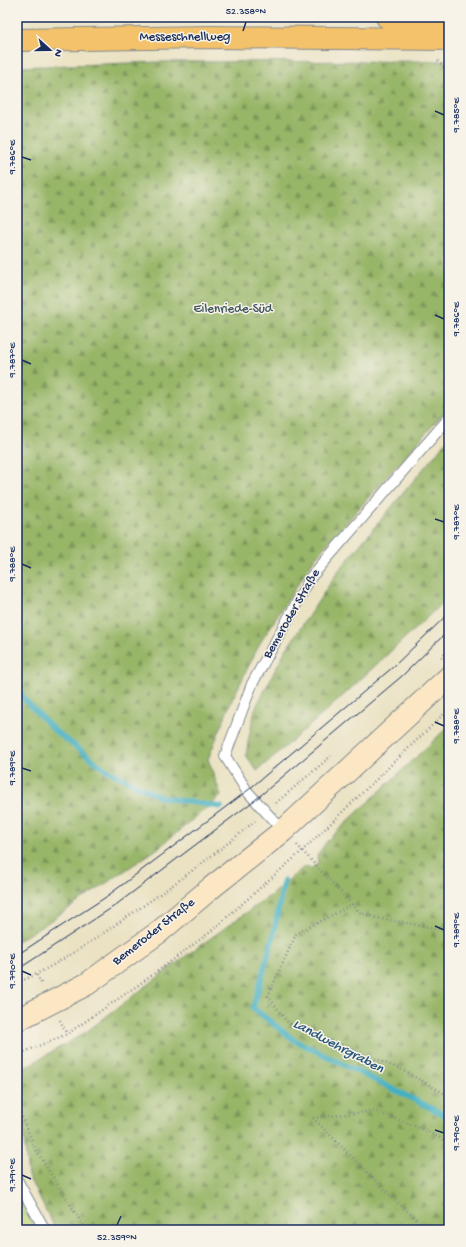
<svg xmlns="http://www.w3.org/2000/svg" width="466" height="1247" font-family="'Gochi Hand',sans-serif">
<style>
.grass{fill:#c1d578;stroke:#6e826b}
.forest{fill:url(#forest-firs);stroke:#5a7263}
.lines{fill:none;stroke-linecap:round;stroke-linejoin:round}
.stream{stroke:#44b0c3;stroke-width:5.5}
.lane-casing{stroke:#828890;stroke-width:12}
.secondary-casing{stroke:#828890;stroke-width:24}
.highway-casing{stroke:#828890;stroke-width:24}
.path{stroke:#828890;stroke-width:2.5;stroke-dasharray:1 3;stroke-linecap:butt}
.lane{stroke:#fff;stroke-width:10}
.secondary{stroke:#fbe7c3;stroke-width:22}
.highway{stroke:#f4c26a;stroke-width:22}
.tram{stroke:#1b2f5e;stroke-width:1}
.ticks{fill:none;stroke:#1b2f5e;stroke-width:1.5}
.labels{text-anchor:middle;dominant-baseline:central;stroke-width:3;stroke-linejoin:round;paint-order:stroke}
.street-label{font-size:13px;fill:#1b2f5e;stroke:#f7f3e8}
.park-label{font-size:13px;fill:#445864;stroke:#f7f3e8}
.water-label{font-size:14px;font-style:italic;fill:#27567c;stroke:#f7f3e8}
.neatline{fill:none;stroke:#1b2f5e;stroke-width:1.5}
.ticks-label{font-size:10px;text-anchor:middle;fill:#1b2f5e}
</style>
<defs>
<pattern id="forest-firs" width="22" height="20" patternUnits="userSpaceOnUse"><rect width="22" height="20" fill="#98b668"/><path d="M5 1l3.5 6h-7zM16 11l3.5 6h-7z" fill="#7b9459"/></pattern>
</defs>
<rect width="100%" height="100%" fill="#f7f3e8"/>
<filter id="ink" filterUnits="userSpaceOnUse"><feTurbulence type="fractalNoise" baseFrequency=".025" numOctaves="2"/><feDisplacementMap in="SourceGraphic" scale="8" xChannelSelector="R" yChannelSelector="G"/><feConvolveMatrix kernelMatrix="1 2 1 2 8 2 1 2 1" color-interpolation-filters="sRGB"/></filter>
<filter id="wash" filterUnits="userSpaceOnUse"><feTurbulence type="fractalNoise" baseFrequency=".012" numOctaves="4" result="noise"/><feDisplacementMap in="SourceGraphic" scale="16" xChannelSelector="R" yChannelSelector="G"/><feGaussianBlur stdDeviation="0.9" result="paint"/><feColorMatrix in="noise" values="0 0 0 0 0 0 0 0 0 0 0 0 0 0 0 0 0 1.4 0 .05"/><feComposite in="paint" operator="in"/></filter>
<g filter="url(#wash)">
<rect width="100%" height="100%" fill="#eae2c2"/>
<path class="grass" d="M 17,1196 L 36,1230 L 17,1230 Z"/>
<path class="forest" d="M 449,61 L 449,407 L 315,558 L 260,643 L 231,702 L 208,759 L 221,796 L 157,849 L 44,925 L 17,941 L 17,67 L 158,62 Z
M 449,438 L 449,597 L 333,705 L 257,771 L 246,755 L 249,737 L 255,709 L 284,653 L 339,570 Z
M 449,726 L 449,1230 L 56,1230 L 28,1176 L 20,1099 L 17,1086 L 17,1072 L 86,1032 L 187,955 L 271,895 L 305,866 L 312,868 L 318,863 L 317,856 L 327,841 Z"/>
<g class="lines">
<path class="stream" d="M 17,684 L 25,700 L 55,731 L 105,769 L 160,797 L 221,807
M 284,880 L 273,937 L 253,1008 L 294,1040 L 449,1117"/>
</g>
</g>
<g filter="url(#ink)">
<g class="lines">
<g class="lane-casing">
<path id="lane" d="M 283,831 L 247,791 L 225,756 L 252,684 L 311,577 L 449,418
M 17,1180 L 45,1230"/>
</g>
<g class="secondary-casing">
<path id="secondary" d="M 17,1020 L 87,984 L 159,932 L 211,888 L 283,831 L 449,677"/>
</g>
<g class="highway-casing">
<path id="highway" d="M 387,17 L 449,18
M 17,40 L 211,37 L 449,39"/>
</g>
<path class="path" d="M 438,61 L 449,72
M 441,658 L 449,650
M 276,803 L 331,756
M 297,845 L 359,912 L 373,917 L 449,931
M 353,904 L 296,934 L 268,996 L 288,1023 L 402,1070 L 449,1096
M 37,975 L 42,985
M 17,983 C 54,967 88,944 121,921 C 167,890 212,857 255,821
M 60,1020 L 67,1034
M 17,1055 L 67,1034 L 147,979 L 209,933 L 302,851 L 449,709
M 17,1106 L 36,1150 L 86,1230
M 313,1118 L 397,1202 L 428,1230
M 313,1118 L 375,1111 L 425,1130 L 449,1143"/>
<use href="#lane" class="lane"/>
<use href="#secondary" class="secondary"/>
<use href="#highway" class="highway"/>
<path class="tram" d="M 17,955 L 106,897 L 247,791 L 393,667 L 449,613
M 17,970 L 113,907 L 255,800 L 402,676 L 449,630"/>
</g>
</g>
<path class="ticks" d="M 243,31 L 246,22M 435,111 L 444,115M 22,157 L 31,160M 435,315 L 444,319M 22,360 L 31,364M 435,519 L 444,522M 22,564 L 31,568M 435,722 L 444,726M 22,768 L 31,771M 435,926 L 444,930M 22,971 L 31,975M 435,1130 L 444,1133M 22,1175 L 31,1179M 117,1225 L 121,1216"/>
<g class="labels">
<g class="street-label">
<text x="185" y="37">Messeschnellweg</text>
<text transform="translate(292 614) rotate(-60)">Bemeroder Straße</text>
<text transform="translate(154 932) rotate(-38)">Bemeroder Straße</text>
</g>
<g class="park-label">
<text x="233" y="309">Eilenriede-Süd</text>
</g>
<g class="water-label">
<text transform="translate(338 1047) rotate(28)">Landwehrgraben</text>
</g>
</g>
<rect width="466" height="1247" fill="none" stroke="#f7f3e8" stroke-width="44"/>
<g transform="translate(50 50) rotate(111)" stroke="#f7f3e8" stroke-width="3" paint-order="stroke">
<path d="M0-3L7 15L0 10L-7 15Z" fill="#1b2f5e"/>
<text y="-6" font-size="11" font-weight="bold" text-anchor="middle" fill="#1b2f5e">N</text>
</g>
<rect x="22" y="22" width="422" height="1203" class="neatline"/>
<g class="ticks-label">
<text x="246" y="14">52.358°N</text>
<text transform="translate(455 115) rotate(-90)" y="4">9.785°E</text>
<text transform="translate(11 157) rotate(-90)" y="4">9.786°E</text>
<text transform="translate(455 319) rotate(-90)" y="4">9.786°E</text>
<text transform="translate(11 360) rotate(-90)" y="4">9.787°E</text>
<text transform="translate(455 522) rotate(-90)" y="4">9.787°E</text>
<text transform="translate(11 564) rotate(-90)" y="4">9.788°E</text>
<text transform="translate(455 726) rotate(-90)" y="4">9.788°E</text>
<text transform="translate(11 768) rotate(-90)" y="4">9.789°E</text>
<text transform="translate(455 930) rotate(-90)" y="4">9.789°E</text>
<text transform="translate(11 971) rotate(-90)" y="4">9.790°E</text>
<text transform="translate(455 1133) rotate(-90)" y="4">9.790°E</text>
<text transform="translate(11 1175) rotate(-90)" y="4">9.791°E</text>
<text x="117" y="1240">52.359°N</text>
</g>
</svg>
